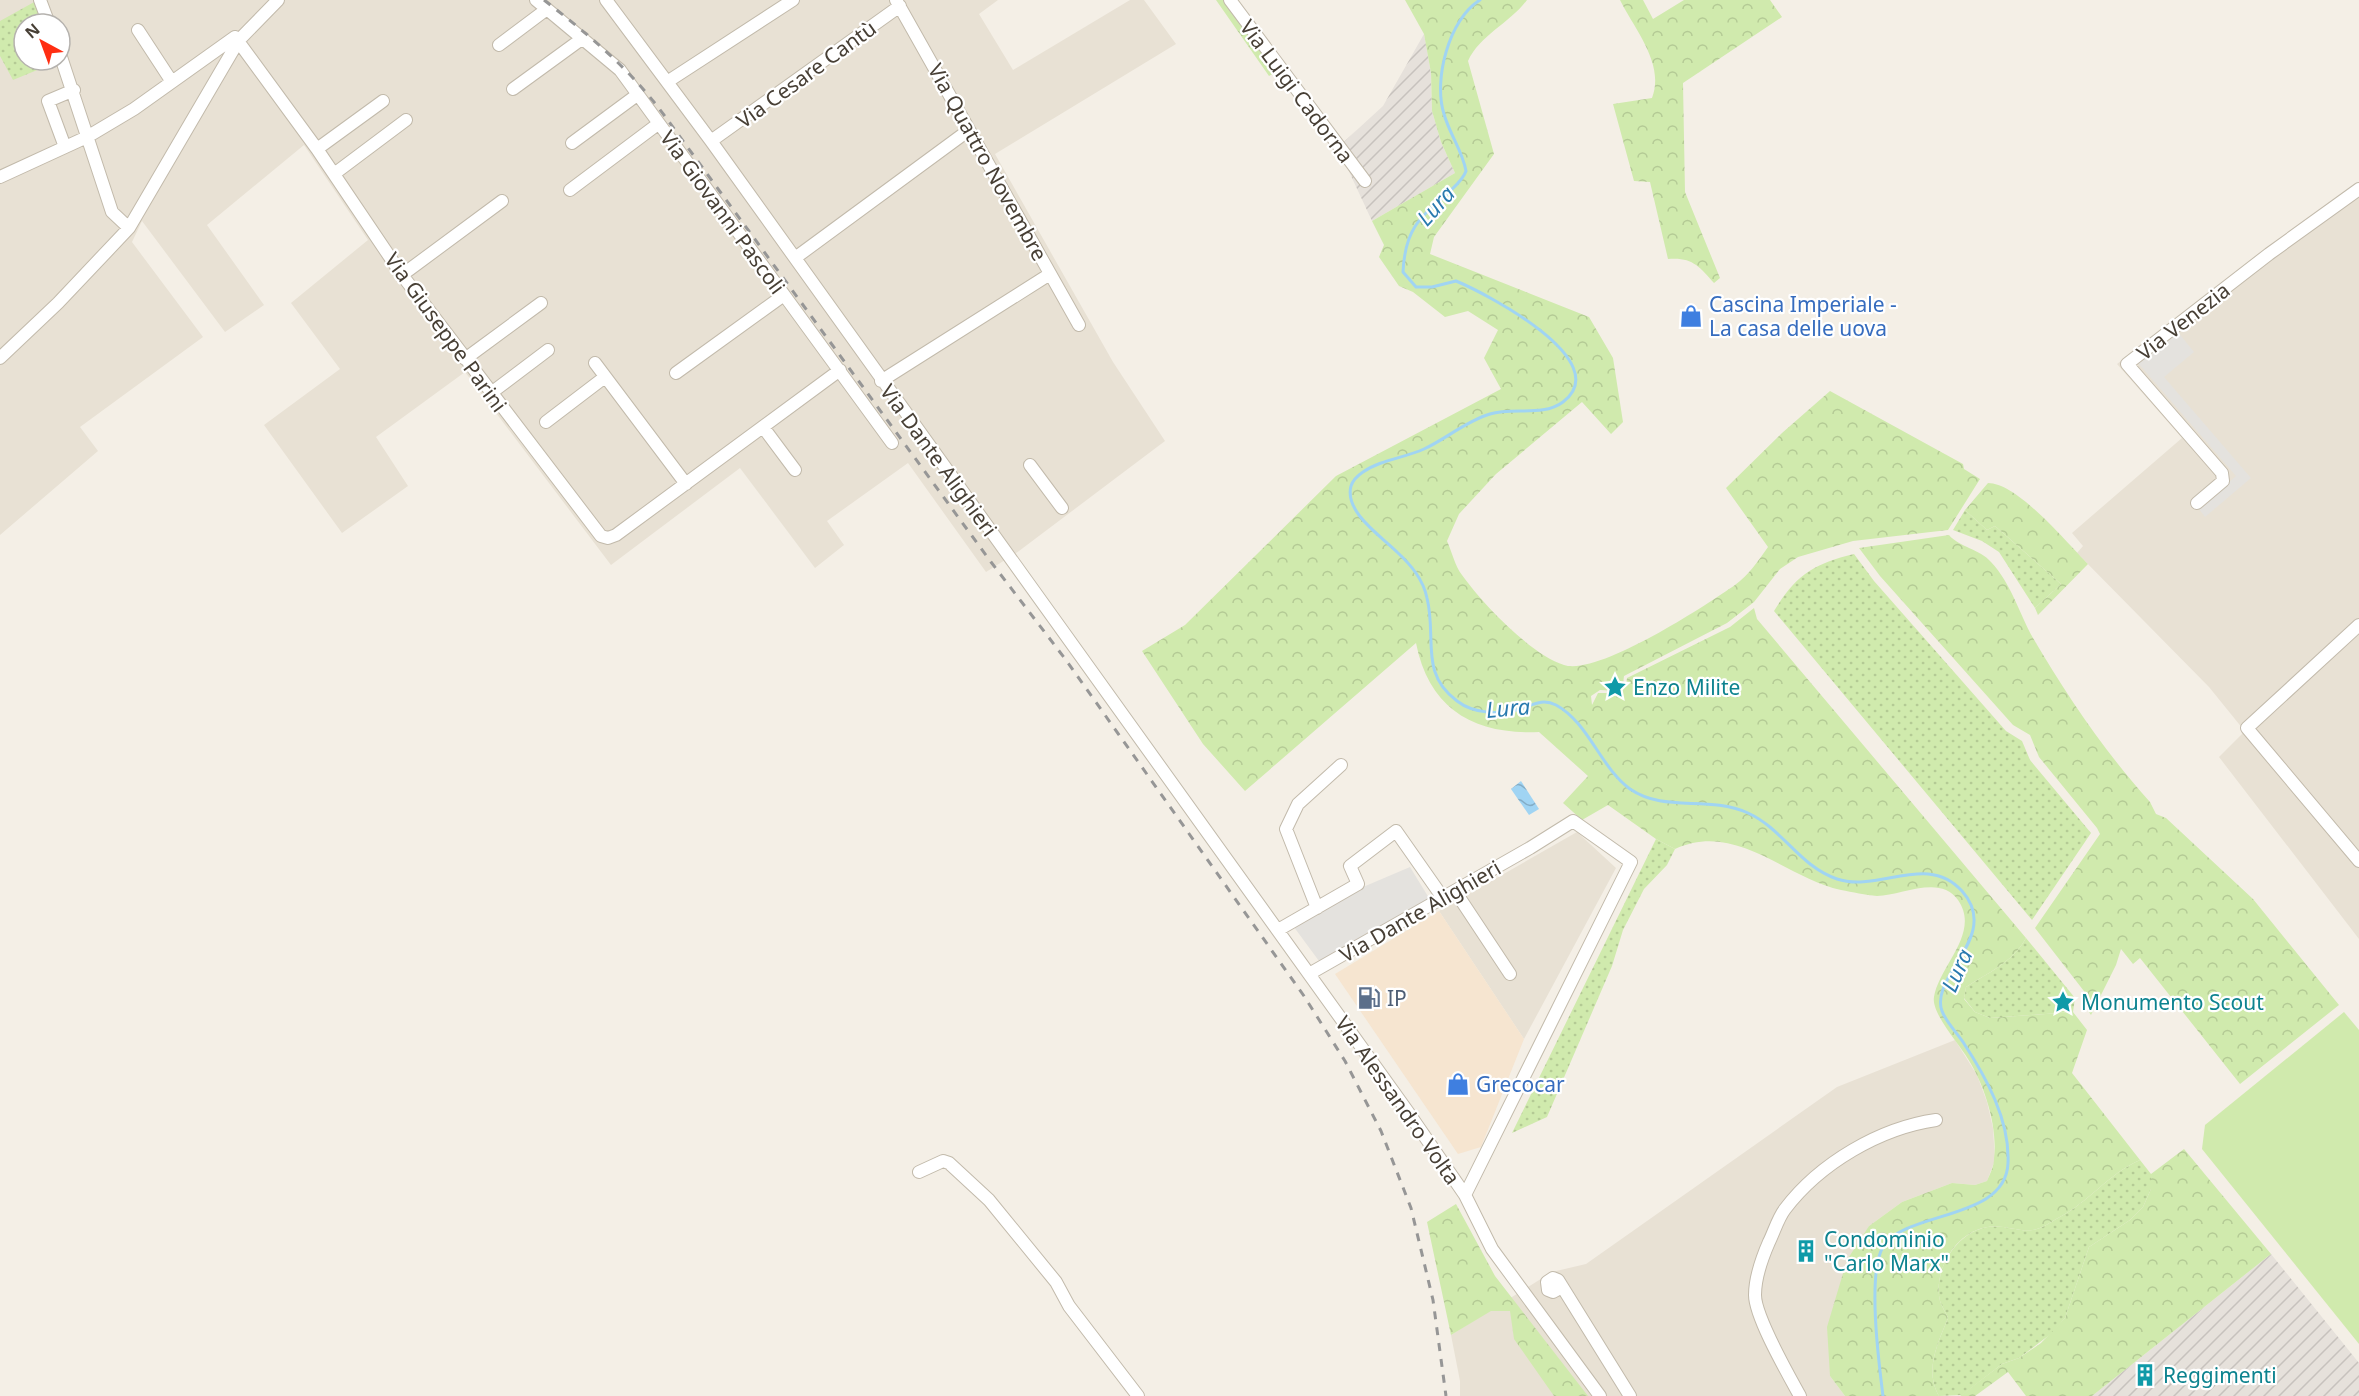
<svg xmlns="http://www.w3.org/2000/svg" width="2359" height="1396" font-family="'Noto Sans',sans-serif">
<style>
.residential{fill:#e8e1d4;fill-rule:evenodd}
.commercial{fill:#f6e5d0}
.industrial{fill:url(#industrial-furrows)}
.grass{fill:url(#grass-dots)}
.forest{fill:url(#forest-crowns)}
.garden{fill:#d0eaad}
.parking{fill:#e4e2de}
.water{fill:url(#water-waves)}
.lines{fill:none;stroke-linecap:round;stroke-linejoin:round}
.stream{stroke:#a0d4f3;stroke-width:3}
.minor-casing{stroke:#c2baab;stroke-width:14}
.minor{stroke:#fff;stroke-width:12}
.rail{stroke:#969696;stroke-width:3;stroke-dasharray:8 8;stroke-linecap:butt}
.labels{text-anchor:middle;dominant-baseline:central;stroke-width:4.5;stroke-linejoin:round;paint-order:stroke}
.street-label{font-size:21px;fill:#473f35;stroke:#fff}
.shop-label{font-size:21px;fill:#366cbe;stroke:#fff;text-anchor:start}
.culture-label{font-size:21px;fill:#0d838f;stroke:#fff;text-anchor:start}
.service-label{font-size:21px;fill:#4e5e75;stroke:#fff;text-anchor:start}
.water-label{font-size:22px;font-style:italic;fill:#297aaf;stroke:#fff}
</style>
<defs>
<pattern id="industrial-furrows" width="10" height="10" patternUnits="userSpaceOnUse" patternTransform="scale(1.5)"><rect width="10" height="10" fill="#e6e1db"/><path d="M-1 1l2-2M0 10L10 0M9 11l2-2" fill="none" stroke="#c7c2bd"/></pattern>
<pattern id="grass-dots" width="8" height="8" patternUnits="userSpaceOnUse" patternTransform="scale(1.5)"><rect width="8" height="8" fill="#d0eaad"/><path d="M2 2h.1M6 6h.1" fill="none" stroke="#b4ca95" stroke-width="1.8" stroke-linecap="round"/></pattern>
<pattern id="forest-crowns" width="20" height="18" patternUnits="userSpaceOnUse" patternTransform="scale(1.5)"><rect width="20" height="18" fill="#d0eaad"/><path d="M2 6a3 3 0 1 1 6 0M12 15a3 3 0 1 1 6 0" fill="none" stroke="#b4ca95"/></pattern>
<pattern id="water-waves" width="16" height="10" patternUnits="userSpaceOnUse" patternTransform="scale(1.5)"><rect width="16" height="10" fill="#a0d4f3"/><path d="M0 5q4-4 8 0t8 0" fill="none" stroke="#84adc6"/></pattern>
</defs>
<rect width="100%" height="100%" fill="#f4efe6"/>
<path class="residential" d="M 0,0 L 998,0 L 979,14 L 1013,70 L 1130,0 L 1144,0 L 1176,44 L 995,154 L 1113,362 L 1165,441 L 1019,551 L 986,572 L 908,463 L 827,521 L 844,545 L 815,568 L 740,468 L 611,565 L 465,372 L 376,437 L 408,486 L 342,533 L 264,425 L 340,369 L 291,303 L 368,240 L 304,145 L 207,225 L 264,305 L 225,332 L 142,221 L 132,242 L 203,337 L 80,427 L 98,451 L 0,535 ZM 24,24 L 60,24 L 60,60 L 24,60 Z
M 2359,183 L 2359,939 L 2219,757 L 2242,734 L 2243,729 L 2209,687 L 2077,553 L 2083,546 L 2072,533 L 2182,438 L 2117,364 L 2217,286 Z
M 1577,832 L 1616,868 L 1524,1039 L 1439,911 Z
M 1955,1040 L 1977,1075 L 1987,1102 L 1993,1128 L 1995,1160 L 1987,1181 L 1975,1185 L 1952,1183 L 1902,1202 L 1869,1226 L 1830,1376 L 1845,1396 L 1460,1396 L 1460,1381 L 1451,1335 L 1552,1272 L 1586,1264 L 1837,1087 Z"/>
<path class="commercial" d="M 1439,911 L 1524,1039 L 1481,1147 L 1458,1154 L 1335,974 Z"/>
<path class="industrial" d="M 1424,34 L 1431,73 L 1432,111 L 1441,142 L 1455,173 L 1372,221 L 1346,165 L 1335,150 L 1383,106 Z
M 2271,1254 L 2359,1363 L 2359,1396 L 2092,1396 Z"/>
<path class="grass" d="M 36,1 L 44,24 L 24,24 L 24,60 L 59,61 L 13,80 L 0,56 L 0,21 Z
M 1965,510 L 1987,530 L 1995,526 L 2061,584 L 2035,608 L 1999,552 L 1982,541 L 1953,530 Z
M 1854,554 L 1874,581 L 2006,731 L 2022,741 L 2030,760 L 2091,833 L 2032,920 L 1774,611 C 1796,575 1813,564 1854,554 Z
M 1656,839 L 1675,849 L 1667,865 L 1644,889 L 1623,930 L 1612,966 L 1547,1117 L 1512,1133 Z
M 2026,938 L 2075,998 L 2073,1012 L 1990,1018 L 1975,1012 L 1964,998 L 1966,987 C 1988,973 2013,962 2026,938 Z
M 2140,1160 L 2151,1174 L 2151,1189 L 2143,1207 L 2130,1220 L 2089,1247 L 2065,1318 L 2052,1333 L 2019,1358 L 2002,1364 L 1962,1395 L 1939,1396 C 1924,1370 1938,1343 1948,1318 C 1946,1313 1942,1307 1940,1301 C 1933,1272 1954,1236 1983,1228 C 2003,1223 2015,1232 2033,1230 C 2041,1229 2051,1222 2058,1218 C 2088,1203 2108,1174 2140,1160 Z"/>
<path class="forest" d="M 1216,0 L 1225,0 L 1278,71 L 1269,76 Z
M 1405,0 L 1527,0 C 1510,23 1480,35 1468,61 L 1494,154 L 1434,237 L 1430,254 L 1589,317 L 1613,358 L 1623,422 L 1611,434 L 1582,402 L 1496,474 L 1459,514 L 1447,541 C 1452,552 1455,566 1462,575 C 1482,603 1530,654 1564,665 C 1598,676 1705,606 1735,585 C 1749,575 1758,561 1768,547 L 1726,488 L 1782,433 L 1830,391 L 1963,464 L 1964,469 L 1980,479 L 1948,530 L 1853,541 L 1798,557 L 1780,569 L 1754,602 L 1727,623 L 1624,676 L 1623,684 L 1618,691 L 1600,690 L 1591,696 L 1592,705 L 1598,693 L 1620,693 L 1626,686 L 1627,678 L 1730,627 L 1754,608 L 1757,619 L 2026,938 C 2013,962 1988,973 1966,987 L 1964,999 L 1975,1012 L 1990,1018 L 2073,1012 L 2087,1030 L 2072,1073 L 2140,1160 C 2108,1174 2088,1203 2058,1218 C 2051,1222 2041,1229 2033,1230 C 2015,1232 2003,1223 1983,1228 C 1954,1235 1933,1272 1940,1301 C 1942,1307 1946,1313 1948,1318 C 1938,1343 1924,1370 1939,1396 L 1845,1396 L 1830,1376 L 1827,1327 L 1847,1260 L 1869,1226 L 1902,1202 L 1952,1183 L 1975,1185 L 1987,1181 C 1990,1174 1994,1166 1994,1159 C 1998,1127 1985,1086 1968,1059 C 1960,1045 1931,1013 1934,997 C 1939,966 1981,933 1958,900 C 1940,874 1901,896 1877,896 C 1866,895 1852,892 1841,890 C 1784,877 1736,821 1675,849 L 1656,839 L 1608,805 L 1582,820 L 1563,803 L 1588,776 L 1539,732 C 1474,735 1429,709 1416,643 L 1245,791 L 1203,744 L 1142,651 L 1185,625 L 1336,476 L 1501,389 L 1484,358 L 1498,330 L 1468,311 L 1445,317 L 1413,292 L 1399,286 L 1379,257 L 1384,245 L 1372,221 L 1455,173 L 1441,142 L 1432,111 L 1431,73 L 1424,34 Z
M 1620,0 L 1643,0 L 1653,19 L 1684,0 L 1770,0 L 1782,17 L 1683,83 L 1685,192 L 1720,278 L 1714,283 C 1699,266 1692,257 1668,259 L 1650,182 L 1634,181 L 1613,104 L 1652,98 C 1665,64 1635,30 1620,0 Z
M 1988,483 C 2018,483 2068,544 2088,564 L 2038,615 L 2035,608 L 2061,584 L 1995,526 L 1987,530 L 1965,510 Z
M 1949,535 C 1959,547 1980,549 1991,562 C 2011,583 2019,613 2033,638 C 2067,696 2105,752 2150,802 L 2156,814 L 2166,818 L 2253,899 L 2339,1005 L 2240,1084 L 2140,958 L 2133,964 L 2121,949 L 2116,965 L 2091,1015 L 2086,1008 L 2087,995 L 2035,928 L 2100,834 L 2097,828 L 2039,757 L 2030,735 L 2013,725 L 1880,576 L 1859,548 Z
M 2184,1149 L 2271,1254 L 2092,1396 L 2026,1396 L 2008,1372 L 1975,1396 L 1960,1396 L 2002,1364 L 2019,1358 L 2041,1343 L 2065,1318 L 2089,1247 L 2130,1220 L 2143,1207 L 2151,1189 L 2151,1174 Z
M 1456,1204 L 1495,1276 L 1588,1396 L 1554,1396 L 1514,1339 L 1510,1311 L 1491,1311 L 1451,1335 L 1427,1222 Z"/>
<path class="garden" d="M 2344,1012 L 2359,1030 L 2359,1344 L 2202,1149 L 2205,1125 Z"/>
<path class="parking" d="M 2178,332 L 2194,352 L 2164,377 L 2251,478 L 2205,517 L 2199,509 L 2236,476 L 2138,363 Z
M 1410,867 L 1429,898 L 1319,961 L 1288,919 Z"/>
<path class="water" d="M 1521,781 L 1539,809 L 1529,815 L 1511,789 Z"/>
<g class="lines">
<path class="stream" d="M 1480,0 C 1449,19 1433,80 1444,114 C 1449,133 1463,152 1466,171 C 1463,180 1455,186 1448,193 C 1418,219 1405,230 1403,272 L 1416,287 L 1432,287 L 1456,281 C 1485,293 1617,361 1563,402 C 1543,417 1513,407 1490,414 C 1466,421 1446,439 1424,449 C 1404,458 1380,460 1363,472 C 1357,476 1353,480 1351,486 C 1344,512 1381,536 1397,552 C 1411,565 1423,579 1427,598 C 1437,638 1419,673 1457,701 C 1474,714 1500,715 1520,709 C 1533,705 1542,698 1556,705 C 1589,723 1600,767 1630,789 C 1665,813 1707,795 1748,813 C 1783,829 1799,866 1837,879 C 1879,893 1927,852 1962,891 C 2002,936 1929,976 1942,1011 C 1946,1022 1957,1033 1963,1042 C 1986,1077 2010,1120 2008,1163 C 2006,1221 1906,1210 1883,1247 C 1867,1273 1879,1364 1883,1396"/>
<g class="minor-casing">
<path id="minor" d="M 40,0 L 49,24
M 536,0 L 620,70 L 892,443
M 606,0 L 711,141 L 1408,1112 L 1465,1195 L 1492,1249 L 1600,1396
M 896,0 L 1079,325
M 1230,0 L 1365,181
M 138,30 L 172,82
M 499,45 L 547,9
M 60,54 L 112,212 L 129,228
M 667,82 L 793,0
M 513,89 L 583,38
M 711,141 L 900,6
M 572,143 L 637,95
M 65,147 L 48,101 L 74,90
M 317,149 L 383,101
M 334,174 L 406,120
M 0,177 L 87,137 L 134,109 L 235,37 L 317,149 L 402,275 L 601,536 L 608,538 L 616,535 L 840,370
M 570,190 L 658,124
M 795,258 L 969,130
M 402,275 L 502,201
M 0,358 L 58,303 L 129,228 L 239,40 L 278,0
M 465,359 L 541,303
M 595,363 L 686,484
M 676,373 L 784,295
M 881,381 L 1050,274
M 491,393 L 548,350
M 546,422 L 605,377
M 763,427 L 795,470
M 1030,465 L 1062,508
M 2197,503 L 2223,481 L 2222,473 L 2127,364 L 2269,254 L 2359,189
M 2359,625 L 2247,728 L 2359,861
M 1455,891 L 1510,974
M 1317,908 L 1286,829 L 1298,804 L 1341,765
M 1278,930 L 1358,884 L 1350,866 L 1396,831 L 1443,898
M 1309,974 L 1530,848 L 1573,821 L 1631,862 L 1465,1195
M 919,1172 L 943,1161 L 949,1163 L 989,1200 L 1056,1282 L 1069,1306 L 1138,1396
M 1560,1288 L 1553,1292 L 1548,1290 L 1547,1282 L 1553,1278 L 1558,1280 L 1630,1396
M 1800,1396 C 1788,1374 1755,1317 1755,1295 C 1755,1277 1762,1258 1769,1242 C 1774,1232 1778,1218 1785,1209 C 1820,1163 1880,1128 1936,1120"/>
</g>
<use href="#minor" class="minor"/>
<path class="rail" d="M 544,0 C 589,35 630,69 664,115 L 991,562 L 1066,660 L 1304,996 L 1345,1061 L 1381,1131 L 1411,1208 L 1433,1300 L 1446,1396"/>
</g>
<defs>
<g id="shop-bare" transform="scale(1.8)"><path d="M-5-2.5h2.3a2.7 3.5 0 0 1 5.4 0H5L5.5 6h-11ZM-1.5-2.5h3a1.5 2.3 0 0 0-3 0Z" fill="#3f7fe0" stroke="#fff" stroke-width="2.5" paint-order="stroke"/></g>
<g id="sight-bare" transform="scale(1.8)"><path d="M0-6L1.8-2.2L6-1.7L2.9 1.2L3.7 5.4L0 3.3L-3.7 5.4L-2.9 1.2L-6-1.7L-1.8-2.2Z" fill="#0f9aa8" stroke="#fff" stroke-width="2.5" paint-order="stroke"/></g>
<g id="fuel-bare" transform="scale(1.8)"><path d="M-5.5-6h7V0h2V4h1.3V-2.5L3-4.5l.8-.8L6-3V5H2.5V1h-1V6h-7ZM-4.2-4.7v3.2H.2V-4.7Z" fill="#5c6f8a" stroke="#fff" stroke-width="2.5" paint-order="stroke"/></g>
<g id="building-bare" transform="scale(1.8)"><path d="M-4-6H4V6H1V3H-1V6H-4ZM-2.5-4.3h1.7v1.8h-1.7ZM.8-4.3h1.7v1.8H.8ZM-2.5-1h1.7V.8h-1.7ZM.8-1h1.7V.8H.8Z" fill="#0f9aa8" stroke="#fff" stroke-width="2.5" paint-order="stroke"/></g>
</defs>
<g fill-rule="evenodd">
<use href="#shop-bare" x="1691" y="316"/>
<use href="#sight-bare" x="1615" y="687"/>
<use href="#fuel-bare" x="1369" y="998"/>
<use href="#sight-bare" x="2063" y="1002"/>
<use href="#shop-bare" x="1458" y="1084"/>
<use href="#building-bare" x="1806" y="1251"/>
<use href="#building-bare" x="2145" y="1375"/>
</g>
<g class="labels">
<g class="street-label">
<text transform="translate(806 74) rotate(-36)">Via Cesare Cantù</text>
<text transform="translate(1297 91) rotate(53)">Via Luigi Cadorna</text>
<text transform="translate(988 162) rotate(61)">Via Quattro Novembre</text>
<text transform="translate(723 212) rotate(54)">Via Giovanni Pascoli</text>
<text transform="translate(2183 321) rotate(-38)">Via Venezia</text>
<text transform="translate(446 332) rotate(54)">Via Giuseppe Parini</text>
<text transform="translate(939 460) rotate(54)">Via Dante Alighieri</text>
<text transform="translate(1420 911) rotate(-30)">Via Dante Alighieri</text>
<text transform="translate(1398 1100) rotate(55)">Via Alessandro Volta</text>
</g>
<g class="shop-label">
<text x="1709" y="304">Cascina Imperiale -<tspan x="1709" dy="24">La casa delle uova</tspan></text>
<text x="1476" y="1084">Grecocar</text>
</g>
<g class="culture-label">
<text x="1633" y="687">Enzo Milite</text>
<text x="2081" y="1002">Monumento Scout</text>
<text x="1824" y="1239">Condominio<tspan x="1824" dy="24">"Carlo Marx"</tspan></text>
<text x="2163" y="1375">Reggimenti</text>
</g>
<g class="service-label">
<text x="1387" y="998">IP</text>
</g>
<g class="water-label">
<text transform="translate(1435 205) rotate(-48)">Lura</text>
<text transform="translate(1508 707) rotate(-5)">Lura</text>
<text transform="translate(1956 970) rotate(-66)">Lura</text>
</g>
</g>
<g transform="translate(42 42) rotate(319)"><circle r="28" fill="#ffffff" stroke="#b5b2ae" stroke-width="1.5"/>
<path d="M0-4.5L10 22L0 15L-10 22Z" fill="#ff2e12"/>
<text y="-9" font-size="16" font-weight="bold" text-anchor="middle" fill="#473f35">N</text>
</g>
</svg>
